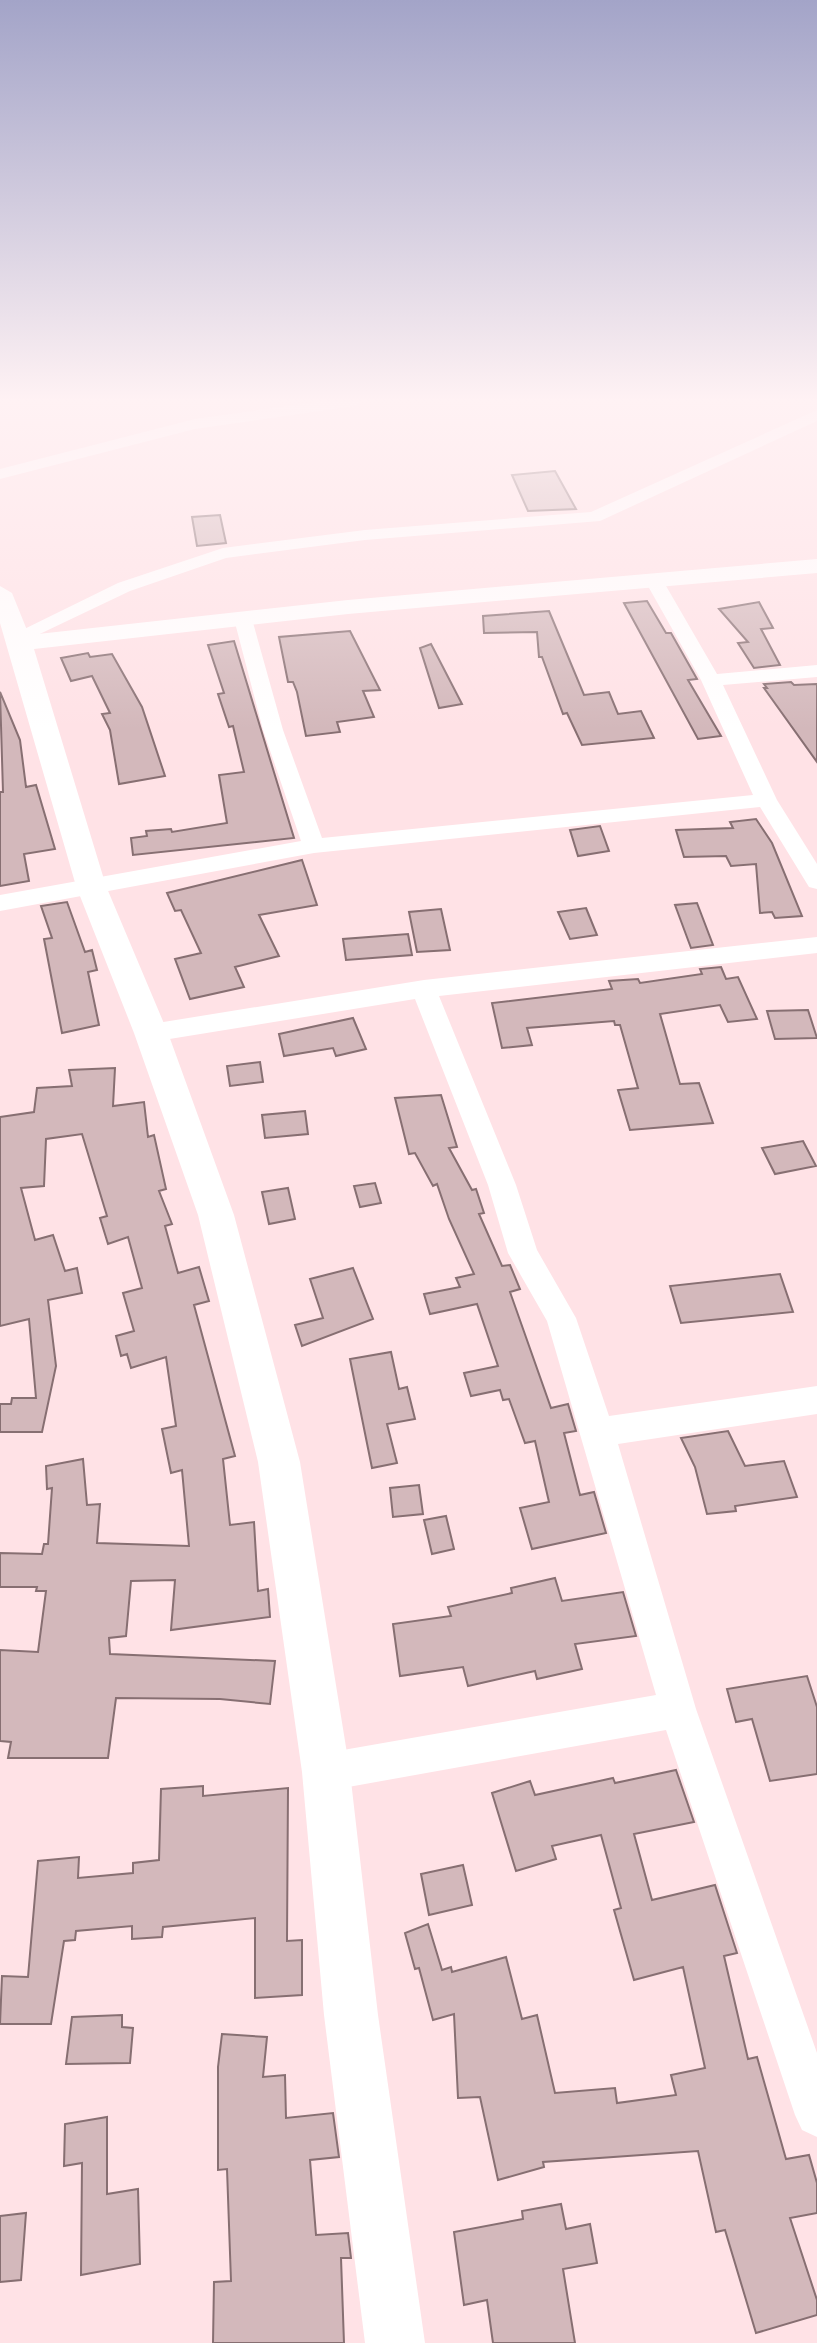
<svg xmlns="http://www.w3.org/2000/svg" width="817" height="2343" font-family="Lora,serif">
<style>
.building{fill:#d3b8bb;stroke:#876f72;stroke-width:2}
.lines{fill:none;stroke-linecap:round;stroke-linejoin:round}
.minor{fill:#fff;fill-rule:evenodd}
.tertiary{fill:#fff;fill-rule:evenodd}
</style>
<rect width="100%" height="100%" fill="#ffe2e6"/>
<path class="building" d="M 555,471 L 576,509 L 528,511 L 512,475 Z
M 220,515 L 226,543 L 197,546 L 192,517 Z
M 647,601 L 666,633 L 671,633 L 697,679 L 688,680 L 721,736 L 698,739 L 624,603 Z
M 759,602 L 773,628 L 761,629 L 780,665 L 754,668 L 738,643 L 748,642 L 719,609 Z
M 549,611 L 584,695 L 609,692 L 618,714 L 641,711 L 654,738 L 582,745 L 567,713 L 563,714 L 542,657 L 539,657 L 537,632 L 484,633 L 483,616 Z
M 350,631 L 380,690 L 363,691 L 374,717 L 337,722 L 340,732 L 306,736 L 297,692 L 293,682 L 288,682 L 279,637 Z
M 234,641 L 294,838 L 133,855 L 131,838 L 147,836 L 146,831 L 171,829 L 172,832 L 227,823 L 219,775 L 244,772 L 233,726 L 229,727 L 218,694 L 224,693 L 208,645 Z
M 431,644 L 462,704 L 439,708 L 420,648 Z
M 88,653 L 90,657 L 112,654 L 142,707 L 165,776 L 119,784 L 110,730 L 102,714 L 110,713 L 92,676 L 71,681 L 61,658 Z
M 791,682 L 794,685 L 817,684 L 817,762 L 764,688 L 767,688 L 764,684 Z
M 0,692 L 20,740 L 26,787 L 36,785 L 55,849 L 24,854 L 29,881 L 0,886 L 0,792 L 3,792 Z
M 756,819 L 772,843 L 802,916 L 775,918 L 772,912 L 760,913 L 756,864 L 731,866 L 726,856 L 684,857 L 676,830 L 733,828 L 730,822 Z
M 600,826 L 609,851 L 578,856 L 570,830 Z
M 302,860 L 317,905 L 259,915 L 279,956 L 235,967 L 244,987 L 190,999 L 175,959 L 201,953 L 181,910 L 175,911 L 167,893 Z
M 67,902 L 85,952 L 92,950 L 97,970 L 88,972 L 99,1025 L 62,1033 L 44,939 L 52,938 L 41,906 Z
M 697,903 L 713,945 L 691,948 L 675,905 Z
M 586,908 L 597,935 L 570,939 L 558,912 Z
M 441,909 L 450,950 L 417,952 L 409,912 Z
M 408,934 L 412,955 L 346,960 L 343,939 Z
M 721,967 L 726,979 L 738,977 L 757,1019 L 728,1022 L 720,1005 L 660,1014 L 680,1084 L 699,1083 L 713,1123 L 630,1130 L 618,1090 L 638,1088 L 620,1025 L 615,1025 L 614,1021 L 527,1028 L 532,1045 L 502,1048 L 492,1003 L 612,989 L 609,981 L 638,979 L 640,983 L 702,974 L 700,969 Z
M 808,1010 L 817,1038 L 775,1039 L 767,1011 Z
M 353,1018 L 366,1049 L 336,1056 L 333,1048 L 284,1056 L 279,1034 Z
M 260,1062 L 263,1082 L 230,1086 L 227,1066 Z
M 115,1068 L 113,1106 L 144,1102 L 148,1137 L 154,1135 L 166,1189 L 159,1191 L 172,1224 L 165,1226 L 178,1273 L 199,1267 L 209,1301 L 194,1305 L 235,1456 L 223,1459 L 230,1525 L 254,1522 L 258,1591 L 268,1589 L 270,1617 L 171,1630 L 175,1580 L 131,1581 L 126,1636 L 109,1638 L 110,1654 L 275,1661 L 270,1704 L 220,1699 L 116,1698 L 108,1758 L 8,1758 L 11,1742 L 0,1741 L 0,1650 L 38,1652 L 46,1591 L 36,1591 L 37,1587 L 0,1587 L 0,1553 L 42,1554 L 44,1544 L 48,1544 L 52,1488 L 47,1489 L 46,1466 L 83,1459 L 87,1505 L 100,1504 L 97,1543 L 189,1546 L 182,1470 L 171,1473 L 162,1429 L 176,1426 L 166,1357 L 131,1368 L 127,1354 L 121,1356 L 116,1336 L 134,1331 L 123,1293 L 142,1288 L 128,1237 L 108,1244 L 100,1218 L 107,1216 L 82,1134 L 46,1139 L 44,1186 L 21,1188 L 35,1240 L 53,1235 L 65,1271 L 77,1268 L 82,1293 L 48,1300 L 56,1366 L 42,1432 L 0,1432 L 0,1404 L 11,1404 L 12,1398 L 36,1398 L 29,1319 L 0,1326 L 0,1117 L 34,1112 L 37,1088 L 72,1086 L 69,1070 Z
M 441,1095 L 457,1147 L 449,1148 L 472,1190 L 476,1189 L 484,1213 L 479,1214 L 502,1266 L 510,1265 L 520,1289 L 510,1292 L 551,1408 L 568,1404 L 576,1431 L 564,1433 L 580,1495 L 594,1492 L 606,1533 L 532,1549 L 520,1508 L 549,1502 L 535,1441 L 525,1443 L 509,1399 L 503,1400 L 500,1390 L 471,1396 L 464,1373 L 498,1366 L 477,1304 L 430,1314 L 424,1294 L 460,1287 L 456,1278 L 474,1274 L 449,1219 L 437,1184 L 433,1186 L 415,1153 L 409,1154 L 395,1098 Z
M 305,1111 L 308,1134 L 265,1138 L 262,1115 Z
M 803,1141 L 816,1166 L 775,1174 L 762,1148 Z
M 375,1183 L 381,1203 L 360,1207 L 354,1186 Z
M 288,1188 L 295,1219 L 269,1224 L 262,1192 Z
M 353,1268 L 373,1319 L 302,1346 L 295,1325 L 323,1318 L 310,1279 Z
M 780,1274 L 793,1312 L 681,1323 L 670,1286 Z
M 391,1352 L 399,1389 L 407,1387 L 415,1419 L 387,1424 L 397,1463 L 372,1468 L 350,1359 Z
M 728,1431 L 745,1466 L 784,1461 L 797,1497 L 735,1506 L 736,1511 L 707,1514 L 695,1467 L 681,1438 Z
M 419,1485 L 423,1514 L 393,1517 L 390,1488 Z
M 446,1516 L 454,1549 L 432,1554 L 424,1520 Z
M 555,1578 L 562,1601 L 623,1592 L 636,1636 L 575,1644 L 582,1669 L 537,1679 L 535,1671 L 468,1686 L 463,1667 L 400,1676 L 393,1624 L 451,1616 L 448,1607 L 512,1593 L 511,1588 Z
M 807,1676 L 817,1707 L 817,1774 L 770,1781 L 752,1719 L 736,1722 L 727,1689 Z
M 676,1770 L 694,1822 L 634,1834 L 652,1900 L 715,1885 L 737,1953 L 724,1956 L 748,2059 L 757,2057 L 786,2159 L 809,2155 L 817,2183 L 817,2213 L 790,2218 L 817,2300 L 817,2315 L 756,2333 L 725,2230 L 716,2232 L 698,2151 L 543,2162 L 544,2167 L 498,2180 L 480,2097 L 458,2098 L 454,2014 L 433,2020 L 419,1968 L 415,1969 L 405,1933 L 428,1924 L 442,1970 L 451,1967 L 452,1972 L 506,1957 L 522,2019 L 537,2015 L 555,2093 L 615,2088 L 617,2103 L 676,2095 L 671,2075 L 705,2068 L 683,1967 L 634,1980 L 614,1910 L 621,1908 L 601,1835 L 552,1846 L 556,1859 L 516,1871 L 492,1793 L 530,1781 L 535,1795 L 613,1778 L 615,1783 Z
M 203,1786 L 203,1796 L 288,1788 L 287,1941 L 302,1940 L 302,1995 L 255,1998 L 255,1918 L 163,1927 L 162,1937 L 132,1939 L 132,1926 L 76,1931 L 75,1940 L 64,1941 L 51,2024 L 0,2024 L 2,1976 L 28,1977 L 38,1861 L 79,1857 L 78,1878 L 133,1873 L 133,1863 L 159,1860 L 161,1789 Z
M 463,1865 L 472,1905 L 429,1915 L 421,1874 Z
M 122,2015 L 122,2027 L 133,2028 L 130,2063 L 66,2064 L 72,2017 Z
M 222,2034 L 267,2037 L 263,2077 L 285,2075 L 286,2118 L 333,2113 L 339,2157 L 310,2160 L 316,2235 L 348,2233 L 351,2258 L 341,2258 L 344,2343 L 213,2343 L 214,2282 L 231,2281 L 227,2169 L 218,2170 L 218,2067 Z
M 107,2117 L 107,2194 L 138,2189 L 140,2264 L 81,2275 L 82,2163 L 64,2166 L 65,2124 Z
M 561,2204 L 566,2229 L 590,2224 L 597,2263 L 563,2269 L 575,2343 L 493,2343 L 487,2300 L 464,2305 L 454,2232 L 523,2219 L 522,2211 Z
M 26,2213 L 21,2280 L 0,2282 L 0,2216 Z"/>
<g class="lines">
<path class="minor" d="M 325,401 L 362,401 L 354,406 L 195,429 L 0,479 L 0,469 L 195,419 Z
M 817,410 L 817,421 L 600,521 L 365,540 L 226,558 L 130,591 L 25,641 L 11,641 L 8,637 L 118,583 L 223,548 L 365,530 L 591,512 Z
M 653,574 L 662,579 L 717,674 L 817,665 L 817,677 L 723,685 L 777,800 L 817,864 L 817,889 L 809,887 L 760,807 L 314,853 L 0,911 L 0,895 L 301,841 L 263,730 L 234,619 L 243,613 L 252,619 L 283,730 L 322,838 L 753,795 L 701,680 L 644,579 Z
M 817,937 L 817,953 L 439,996 L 516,1185 L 537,1250 L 576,1318 L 609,1416 L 817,1386 L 817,1414 L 618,1444 L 696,1709 L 817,2053 L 817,2137 L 802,2130 L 795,2115 L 666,1730 L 326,1791 L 313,1785 L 307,1772 L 313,1759 L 326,1753 L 656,1695 L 547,1321 L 508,1253 L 488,1185 L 415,999 L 151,1042 L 142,1039 L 138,1033 L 142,1027 L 151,1024 L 424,980 Z"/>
<path class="tertiary" d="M 817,559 L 817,573 L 348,614 L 34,649 L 106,886 L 168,1033 L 234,1215 L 300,1462 L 350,1772 L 378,2015 L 425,2343 L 365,2343 L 324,2015 L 302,1772 L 258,1462 L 198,1215 L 134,1033 L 76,886 L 0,623 L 0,586 L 12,593 L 29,635 L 348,600 Z"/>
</g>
<linearGradient id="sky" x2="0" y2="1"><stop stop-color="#a3a4c8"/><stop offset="0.55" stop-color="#fff2f4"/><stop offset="1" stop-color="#fff2f4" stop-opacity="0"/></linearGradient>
<rect width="817" height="729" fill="url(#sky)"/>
</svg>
